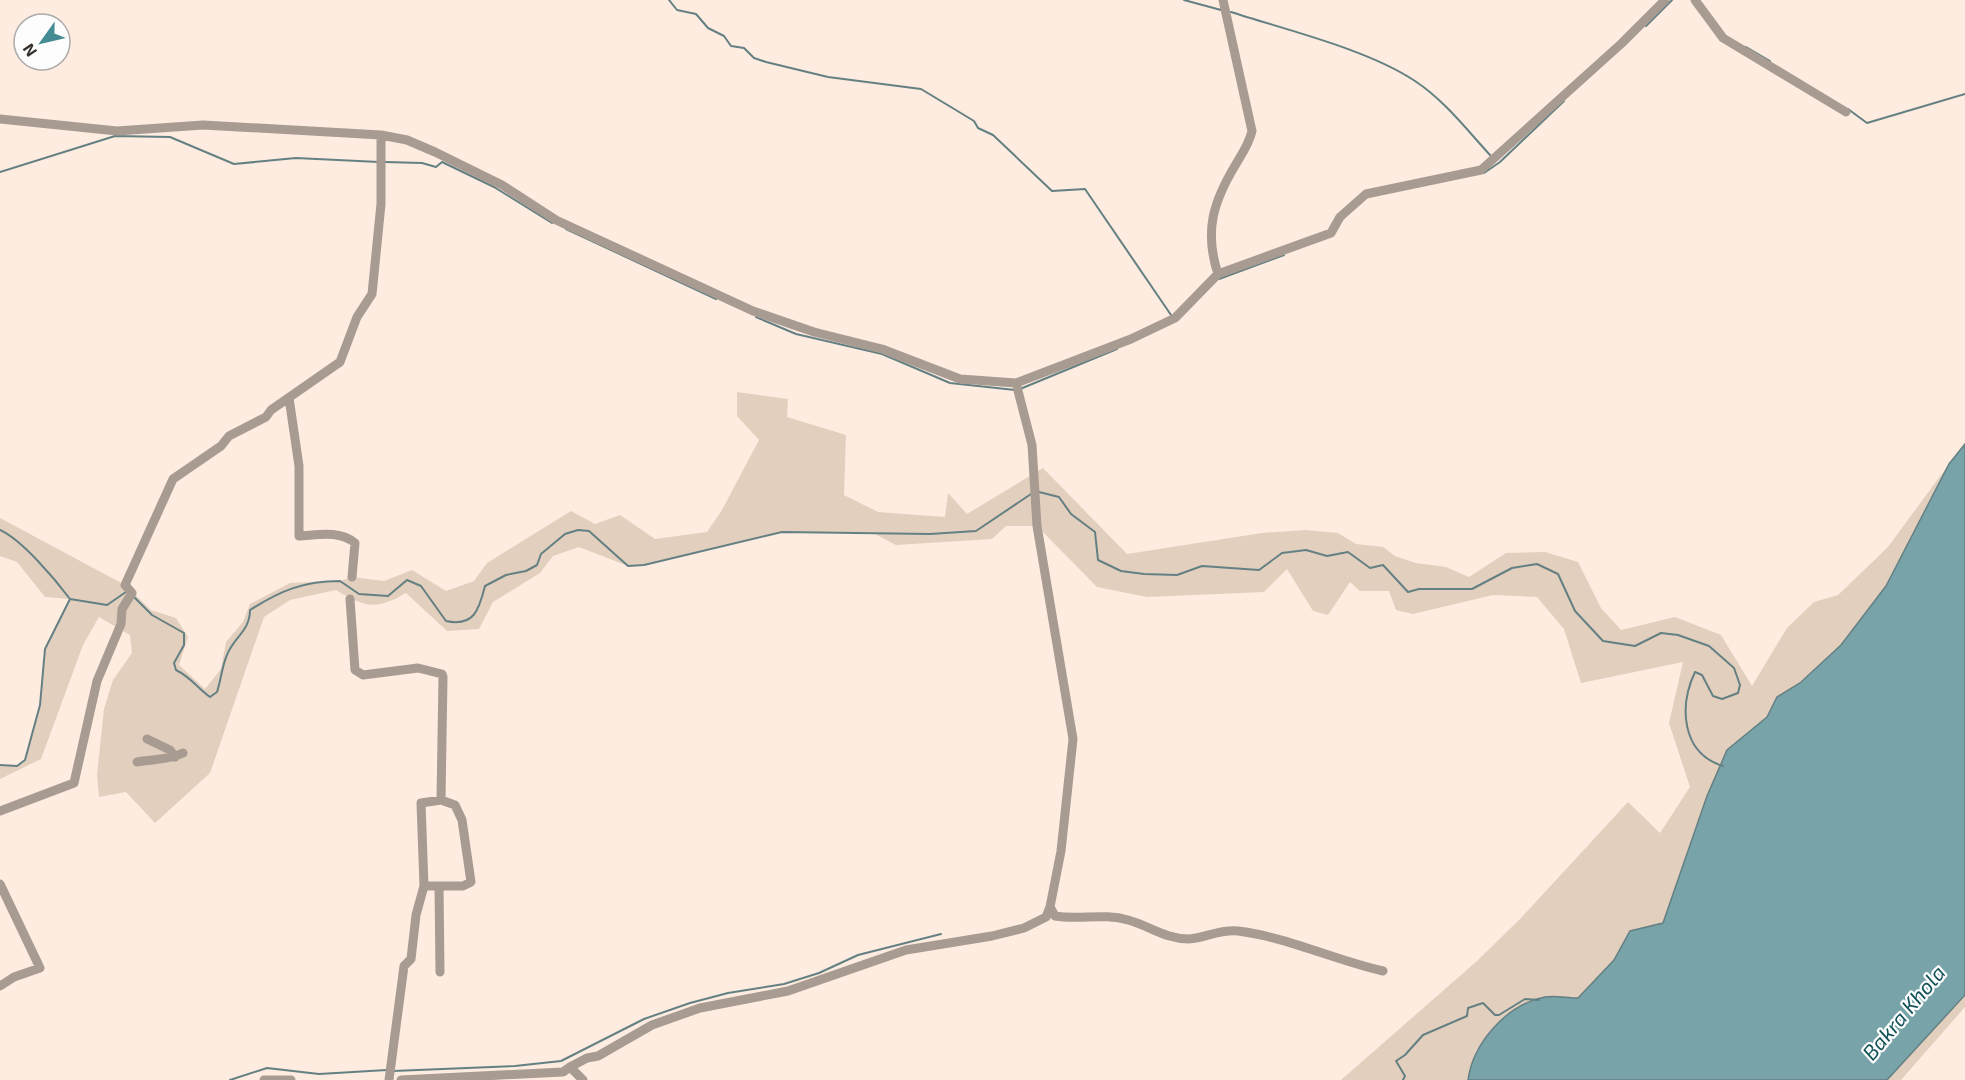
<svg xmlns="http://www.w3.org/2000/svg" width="1965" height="1080" font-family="'Exo 2',sans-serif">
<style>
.green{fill:#e3cfbe}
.water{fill:#77a3a9;stroke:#648083;stroke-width:1.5}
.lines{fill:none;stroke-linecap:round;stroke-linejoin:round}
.stream{stroke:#648083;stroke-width:2}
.street{stroke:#a89b91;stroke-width:9}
.labels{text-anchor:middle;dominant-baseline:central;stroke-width:4.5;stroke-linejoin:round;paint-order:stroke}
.water-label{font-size:21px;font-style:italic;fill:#105158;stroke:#fdfdfd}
</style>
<rect width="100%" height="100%" fill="#fdecdf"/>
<path class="green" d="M 737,392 L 788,399 L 787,417 L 846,435 L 844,495 L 878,512 L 945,517 L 948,493 L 967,514 L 1043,468 L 1127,554 L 1262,533 L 1305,530 L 1338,533 L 1356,544 L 1383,547 L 1395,556 L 1416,563 L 1446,567 L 1469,577 L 1506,553 L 1545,552 L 1578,562 L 1601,608 L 1621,630 L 1675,617 L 1721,635 L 1752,686 L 1787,628 L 1814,602 L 1838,595 L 1888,547 L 1949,464 L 1886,586 L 1841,645 L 1800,683 L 1777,697 L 1767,717 L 1727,750 L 1663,923 L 1630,931 L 1614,960 L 1578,998 L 1547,996 L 1476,1050 L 1468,1080 L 1341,1080 L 1477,961 L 1521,918 L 1628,802 L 1660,833 L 1690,787 L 1669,723 L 1683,662 L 1581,683 L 1564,629 L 1537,597 L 1493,595 L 1413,614 L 1396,610 L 1389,591 L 1360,591 L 1350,582 L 1328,615 L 1313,611 L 1287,569 L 1264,592 L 1147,597 L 1097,587 L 1037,526 L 1006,526 L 992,539 L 896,545 L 873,533 L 782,532 L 644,565 L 628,566 L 579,547 L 553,556 L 540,573 L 493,602 L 479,629 L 447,631 L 406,593 C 376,610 366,608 336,590 L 290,600 L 264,617 L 210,773 L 155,823 L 126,792 L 99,797 L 97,774 L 104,709 L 113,680 L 132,653 L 130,635 L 99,617 L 83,645 L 41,759 L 0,779 L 0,765 L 17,766 L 25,760 L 40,705 L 45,649 L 70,599 L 45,597 L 17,562 L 0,556 L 0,518 L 125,585 L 151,610 L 176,618 L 188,637 L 179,665 L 205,689 L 221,669 L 226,642 L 243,622 L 250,604 L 290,583 L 340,581 L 352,577 L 384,581 L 412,570 L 446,591 L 474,581 L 487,563 L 571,511 L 595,524 L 620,515 L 655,539 L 707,532 L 722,510 L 759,440 L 737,416 Z
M 1965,995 L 1965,1007 L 1901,1080 L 1887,1080 Z"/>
<path class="water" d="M 1965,444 L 1965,995 L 1887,1080 L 1468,1080 C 1473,1043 1507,1004 1545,997 C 1555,995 1567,998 1578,998 L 1614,960 L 1630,931 L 1663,923 L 1707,796 L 1727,750 L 1767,717 L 1777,697 L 1800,683 L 1841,645 L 1886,586 L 1949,464 Z"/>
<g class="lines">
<path class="stream" d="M 669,0 L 677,10 L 696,14 L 708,28 L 724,36 L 731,46 L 744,48 L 754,58 L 766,62 L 828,77 L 921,89 L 974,121 L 978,128 L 993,135 L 1052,191 L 1085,189 L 1171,315
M 1184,0 L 1221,10
M 1231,12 C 1286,30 1367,49 1415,81 C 1444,100 1467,130 1490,155
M 1646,26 L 1672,0
M 1746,47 L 1770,61
M 1848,109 L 1867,123 L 1965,94
M 385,162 L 422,163 L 436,167 L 442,162 L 494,187 L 552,223
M 0,172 L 115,136 L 170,137 L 234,164 L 296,158 L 379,162
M 1484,173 L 1500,162 L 1564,101
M 566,229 L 716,299
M 1219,279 L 1284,255
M 756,317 L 796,334 L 882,354 L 950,383 L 1015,390
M 1020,389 L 1117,349
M 1039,492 L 1059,497 L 1071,514 L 1095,532 L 1098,560 L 1121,571 L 1144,574 L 1177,575 L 1202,566 L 1259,570 L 1282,553 L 1306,550 L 1327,556 L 1348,552 L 1370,568 L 1383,565 L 1408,592 L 1419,589 L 1472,589 L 1512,568 L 1537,564 L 1558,574 L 1575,611 L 1603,641 L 1635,646 L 1661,633 L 1678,635 L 1709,646 L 1734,668 L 1740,685 L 1738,693 L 1722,699 L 1713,696 L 1702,675 L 1695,672 C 1679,706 1681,753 1723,766
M 0,530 C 22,540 55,579 70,599 L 107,605 L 126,592
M 133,596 L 152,615 L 184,633 L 184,645 L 174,663 L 176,670 C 192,678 196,687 210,697 L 217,692 C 221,680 222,666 227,655 C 234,637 250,631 250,610 C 280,591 303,581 340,581 L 359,594 L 388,596 L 407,580 L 421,586 L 446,621 C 474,627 479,610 485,586 L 506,575 L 526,571 L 537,565 L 541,554 L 565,534 L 578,530 L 589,531 L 628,566 L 644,565 L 782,532 L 930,534 L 976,531 L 1031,494
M 0,765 L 17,766 L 25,760 L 40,705 L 45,649 L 70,599
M 393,1071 L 515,1066 L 561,1061 L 644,1019 L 690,1003 L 728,993 L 784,984 L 819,973 L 858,955 L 941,934
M 230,1080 L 267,1068 L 319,1074 L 387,1070
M 1403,1080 L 1405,1076 L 1396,1061 L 1405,1055 L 1423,1035 L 1467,1016 L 1468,1008 L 1483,1003 L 1495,1015 L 1499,1015 L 1525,999 L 1539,1000"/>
<path class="street" d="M 1695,0 L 1723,38 L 1846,112
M 0,119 L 117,131 L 203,125 L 381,135 L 407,140 L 435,152 L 502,185 L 556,220 L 753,311 L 814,332 L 882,349 L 960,379 L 1016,383 L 1131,339 L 1175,318 L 1218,274 L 1331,233 L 1340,217 L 1366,194 L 1481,170 L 1622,43 L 1665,0
M 1218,274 C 1204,231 1213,202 1236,164 C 1243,152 1249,144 1252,131 L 1223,0
M 289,398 L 299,466 L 299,536 C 318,535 339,530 355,543 L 352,577
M 350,599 L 355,670 L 363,675 L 418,668 L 442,674 L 443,677 L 441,800 L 421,803 L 424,886 L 416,915 L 411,959 L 404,966 L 389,1080
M 147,739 L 170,750 L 175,757
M 137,762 C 153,759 169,760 183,753
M 0,811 L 74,783 L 97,681 L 121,624 L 122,609 L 132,593 L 125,585 L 173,479 L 221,446 L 229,436 L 266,417 L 271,410 L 340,362 L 357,317 L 372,294 L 381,204 L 381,135
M 0,884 L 40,968 L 14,977 L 0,986
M 424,886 L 463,886 L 471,882 L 462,820 L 455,805 L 441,800
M 439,886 L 440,972
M 1050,907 L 1055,916 C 1079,920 1104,913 1128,920 C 1150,926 1165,939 1189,939 C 1206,938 1219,929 1238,931 C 1287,937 1334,960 1383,971
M 570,1067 L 587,1058 L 598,1056 L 652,1025 L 700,1008 L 788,991 L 906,950 L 992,936 L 1024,928 L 1046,917 L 1050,907 L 1061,851 L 1073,739 L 1037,526 L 1032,445 L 1016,383
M 264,1080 L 291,1080
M 401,1080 L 563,1072 L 570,1067 L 583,1080"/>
</g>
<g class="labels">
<g class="water-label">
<text transform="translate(1903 1012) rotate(-50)">Bakra Khola</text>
</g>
</g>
<g transform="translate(42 42) rotate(236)"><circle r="28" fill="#fdfdfd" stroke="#adaba9" stroke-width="1.5"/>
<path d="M0-4.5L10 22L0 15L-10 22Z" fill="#448b94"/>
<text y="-9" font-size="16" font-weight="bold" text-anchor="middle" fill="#36302b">N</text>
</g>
</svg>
